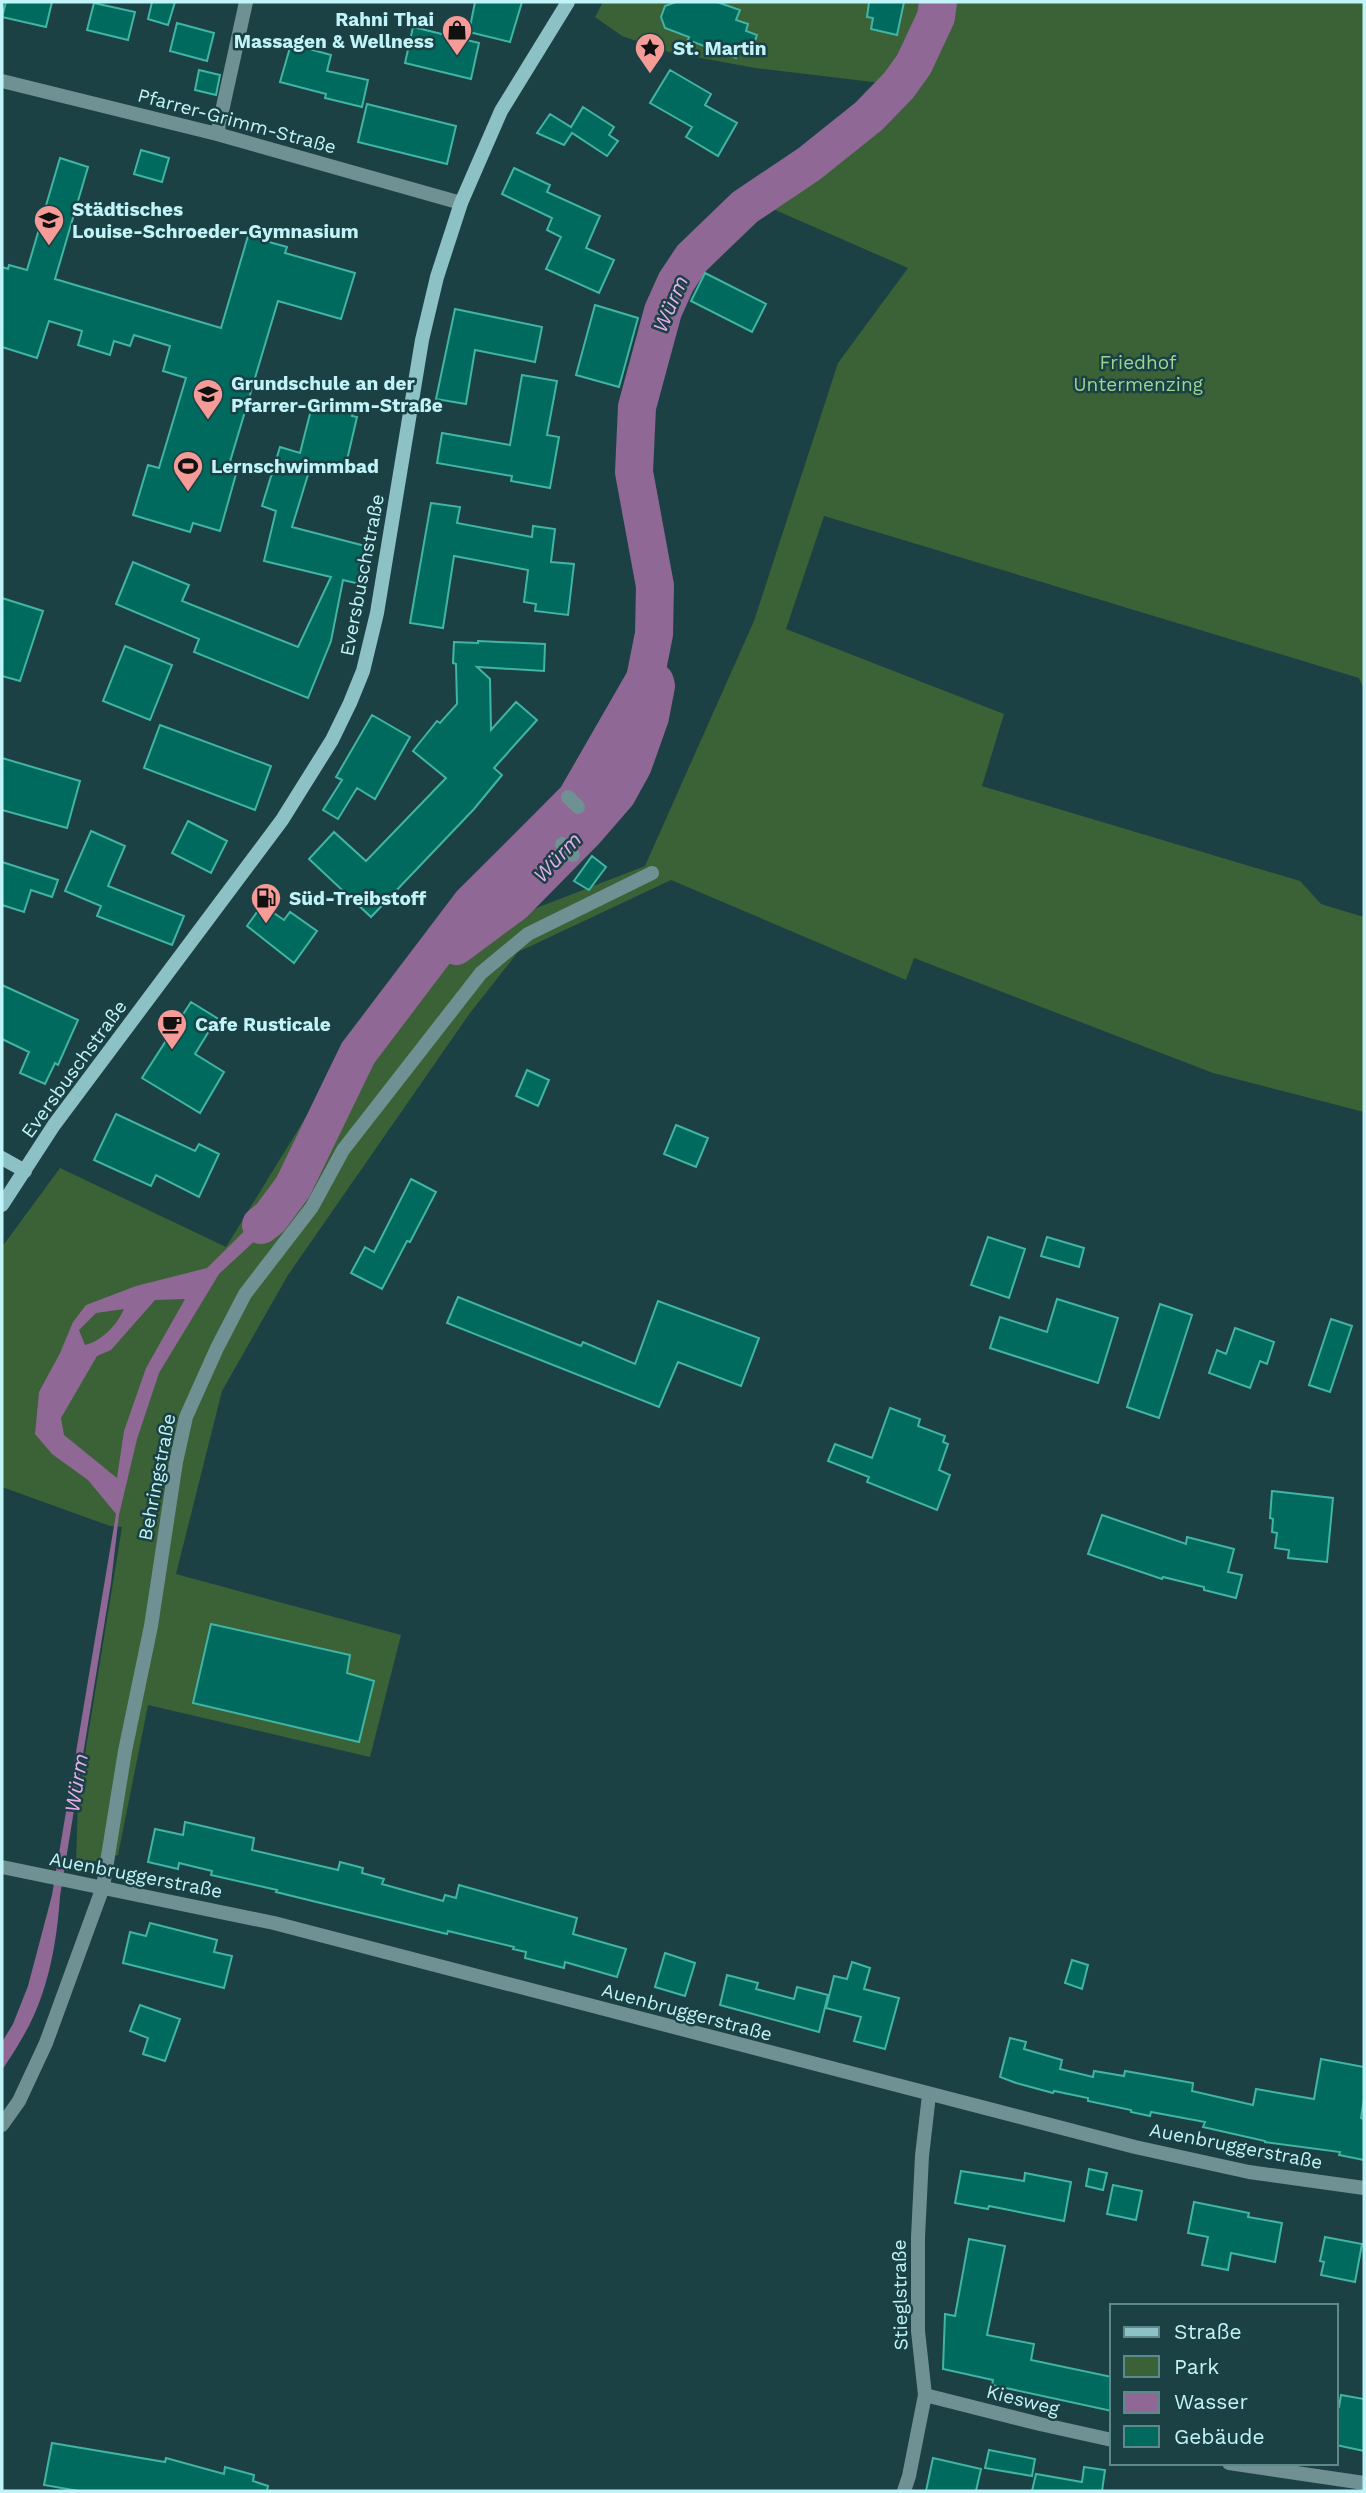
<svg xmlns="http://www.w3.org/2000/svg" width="1366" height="2493" font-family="'Work Sans',sans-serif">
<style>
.green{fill:#3b6136}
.water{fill:#8f6895;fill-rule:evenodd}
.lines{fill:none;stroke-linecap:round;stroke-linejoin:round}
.river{stroke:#8f6895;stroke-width:38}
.building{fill:#006a5e;stroke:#41b5a4;stroke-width:2}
.street{stroke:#709193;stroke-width:14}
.secondary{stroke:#8cc1c5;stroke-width:14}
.labels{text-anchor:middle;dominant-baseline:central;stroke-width:5;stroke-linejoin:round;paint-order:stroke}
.poi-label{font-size:19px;font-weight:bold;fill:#c0f4f8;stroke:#1c4144;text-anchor:start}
.street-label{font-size:19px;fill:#c0f4f8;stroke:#1c4144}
.park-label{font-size:19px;fill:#9ad693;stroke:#1c4144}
.water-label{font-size:21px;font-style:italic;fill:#e8adf1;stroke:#1c4144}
</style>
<rect width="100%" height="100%" fill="#1c4144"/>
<path class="green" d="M 603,2 L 1364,2 L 1364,689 L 1359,678 L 824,516 L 786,629 L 1004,714 L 982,786 L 1300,881 L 1321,904 L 1364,917 L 1364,1112 L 1213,1073 L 914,958 L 906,980 L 671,880 L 518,952 L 470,1013 L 288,1275 L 222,1391 L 176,1574 L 401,1635 L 370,1757 L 148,1705 L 118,1855 L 76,1866 L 78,1797 L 122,1527 L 110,1526 L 2,1487 L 2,1247 L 60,1168 L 226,1247 L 347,1050 L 466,904 L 500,922 L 645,866 L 754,621 L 838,363 L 908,268 L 750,199 L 898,85 L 755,68 L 669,52 L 622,36 L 595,17 Z"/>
<path class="water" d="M 292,1184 L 296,1186 L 275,1222 L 219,1274 L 159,1373 L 137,1439 L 119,1515 L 111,1583 L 60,1896 C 57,1942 48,1993 25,2033 C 18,2046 10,2058 2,2070 L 2,2042 L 13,2024 L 28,1986 L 52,1895 L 116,1514 L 88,1480 L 52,1454 L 35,1434 L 39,1392 L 60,1353 L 73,1322 L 86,1305 L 136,1286 L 207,1268 ZM 185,1299 L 146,1368 L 124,1431 L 117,1478 L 64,1435 L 61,1418 L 97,1356 L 111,1350 L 155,1300 ZM 124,1309 C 117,1325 102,1341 85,1345 L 79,1330 L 96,1313 Z"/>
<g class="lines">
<path class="river" d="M 456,946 L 514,903 L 584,832 L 617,794 L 633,765 L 650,717 L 656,686 L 655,682
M 261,1225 L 270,1218 L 293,1187 L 358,1053 L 471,904 L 576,799 L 645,679 L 654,634 L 655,586 L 634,472 L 637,407 L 663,311 L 676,282 L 692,258 L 745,207 L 809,164 L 869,116 L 899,85 L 914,64 L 936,17 L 938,2"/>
</g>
<path class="building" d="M 6,2 L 52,2 L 46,27 L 2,17 Z
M 152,2 L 175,2 L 168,25 L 148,19 Z
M 475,2 L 522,2 L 510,42 L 469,32 Z
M 676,2 L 717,2 L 740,10 L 736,20 L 748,24 L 746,31 L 757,35 L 750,55 L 739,51 L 736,58 L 688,40 L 689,37 L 665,28 L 661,17 L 665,6 Z
M 869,2 L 904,2 L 897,35 L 871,29 L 873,18 L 867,17 Z
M 94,3 L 135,12 L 128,40 L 87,30 Z
M 177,23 L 214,33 L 207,61 L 170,51 Z
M 413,27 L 479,43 L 471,79 L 405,63 Z
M 291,44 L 331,55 L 327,71 L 368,80 L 362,107 L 325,98 L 326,94 L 280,82 Z
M 199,70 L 220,75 L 216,95 L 195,90 Z
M 670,70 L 711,94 L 705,105 L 737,123 L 718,156 L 686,137 L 692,127 L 650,103 Z
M 367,104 L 456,126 L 447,164 L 358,142 Z
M 583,107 L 614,127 L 609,135 L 618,141 L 607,156 L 572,133 L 564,145 L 537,133 L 550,114 L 571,127 Z
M 141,150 L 169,158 L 162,182 L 134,174 Z
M 60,158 L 88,167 L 55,279 L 221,328 L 248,236 L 287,247 L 285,253 L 355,273 L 341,319 L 278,301 L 229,465 L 238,467 L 220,531 L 193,523 L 190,532 L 133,515 L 148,465 L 159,468 L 186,378 L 163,371 L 170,346 L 134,335 L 130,346 L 114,341 L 110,355 L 78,345 L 82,331 L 49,321 L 37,358 L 2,347 L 2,267 L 8,269 L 9,265 L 27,270 Z
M 514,168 L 550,185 L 547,192 L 600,216 L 586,248 L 614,260 L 599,293 L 546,269 L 561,237 L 547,230 L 552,218 L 502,194 Z
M 705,273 L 766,304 L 752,332 L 691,301 Z
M 595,305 L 638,318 L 619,387 L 576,375 Z
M 455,309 L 542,327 L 535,362 L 475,350 L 466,404 L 436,399 Z
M 522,375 L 557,381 L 547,435 L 559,437 L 550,488 L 511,481 L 512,476 L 437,463 L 442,433 L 510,445 Z
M 313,402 L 353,412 L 352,416 L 357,417 L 344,473 L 310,468 L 292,527 L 369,547 L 360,584 L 343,580 L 331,641 L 308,698 L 194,652 L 199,639 L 116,604 L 133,562 L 189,585 L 182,601 L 298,647 L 331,577 L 264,561 L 276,511 L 262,506 L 280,447 L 300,453 Z
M 431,503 L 460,507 L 457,523 L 532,537 L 533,526 L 555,529 L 551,562 L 574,564 L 568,615 L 535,611 L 536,604 L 524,602 L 528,570 L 454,556 L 443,628 L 410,623 Z
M 2,598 L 43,611 L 20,681 L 2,676 Z
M 478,641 L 545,644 L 544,671 L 477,667 L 490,679 L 491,730 L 516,702 L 537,720 L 494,768 L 502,775 L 474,809 L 371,917 L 309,859 L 334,832 L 366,861 L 446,778 L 413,751 L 437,721 L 440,723 L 457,704 L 456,664 L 453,663 L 454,642 L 478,643 Z
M 125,646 L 172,665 L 150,720 L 103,701 Z
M 372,715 L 410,737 L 375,799 L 357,788 L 338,819 L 323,810 L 342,780 L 336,777 Z
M 160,725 L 271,766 L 255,810 L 144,768 Z
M 2,758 L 80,781 L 67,828 L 2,810 Z
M 188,821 L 227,841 L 211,873 L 172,853 Z
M 91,831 L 125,846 L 108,886 L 184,916 L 172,945 L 97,916 L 101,906 L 65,891 Z
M 592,856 L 606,867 L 589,890 L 574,881 Z
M 2,862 L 58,880 L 52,897 L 31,890 L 24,912 L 2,905 Z
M 262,905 L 284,920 L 290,912 L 317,931 L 294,963 L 247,926 Z
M 2,985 L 78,1020 L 58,1065 L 55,1063 L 45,1084 L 20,1073 L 29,1052 L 2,1039 Z
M 191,1002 L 217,1018 L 195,1054 L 224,1072 L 200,1113 L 142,1078 Z
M 527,1070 L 549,1080 L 538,1106 L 516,1096 Z
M 116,1114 L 195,1151 L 199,1144 L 219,1154 L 199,1197 L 156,1175 L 151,1186 L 94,1160 Z
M 676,1125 L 708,1138 L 696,1167 L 664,1154 Z
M 411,1179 L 436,1192 L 410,1242 L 407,1241 L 382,1289 L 351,1273 L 365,1247 L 374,1252 Z
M 988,1237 L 1025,1249 L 1009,1298 L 971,1285 Z
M 1047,1237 L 1084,1248 L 1079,1267 L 1041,1256 Z
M 458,1297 L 581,1346 L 583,1342 L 635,1364 L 658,1301 L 759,1338 L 741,1386 L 678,1362 L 659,1407 L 447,1323 Z
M 1057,1299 L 1118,1318 L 1098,1383 L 990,1348 L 1000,1317 L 1047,1332 Z
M 1160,1304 L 1192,1315 L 1159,1418 L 1127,1407 Z
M 1331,1319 L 1352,1326 L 1330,1392 L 1309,1385 Z
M 1235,1328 L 1274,1342 L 1267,1364 L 1260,1361 L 1250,1388 L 1209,1373 L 1217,1350 L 1226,1354 Z
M 890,1408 L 920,1419 L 918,1426 L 945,1436 L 943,1442 L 948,1444 L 939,1470 L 950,1475 L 937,1510 L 867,1482 L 869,1477 L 828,1461 L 835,1444 L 872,1458 Z
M 1272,1491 L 1333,1498 L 1327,1562 L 1288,1558 L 1289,1550 L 1275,1548 L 1277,1533 L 1272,1532 L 1273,1519 L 1270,1518 Z
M 1102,1515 L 1186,1544 L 1187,1537 L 1234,1549 L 1228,1572 L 1242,1575 L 1236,1598 L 1204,1590 L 1204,1587 L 1163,1577 L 1162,1579 L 1088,1554 Z
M 211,1624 L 350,1655 L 347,1673 L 374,1681 L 359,1742 L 193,1703 Z
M 185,1822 L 254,1838 L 252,1850 L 338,1870 L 340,1862 L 363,1868 L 362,1873 L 384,1879 L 382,1884 L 443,1901 L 445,1895 L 456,1898 L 459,1885 L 577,1918 L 573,1934 L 626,1949 L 617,1977 L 565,1962 L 564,1968 L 525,1958 L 526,1952 L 513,1949 L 514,1947 L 448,1931 L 447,1934 L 276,1892 L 277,1890 L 211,1875 L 212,1871 L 179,1863 L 178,1869 L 148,1862 L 155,1829 L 183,1835 Z
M 150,1923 L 217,1940 L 214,1952 L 232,1956 L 224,1988 L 123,1963 L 130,1932 L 146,1936 Z
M 665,1953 L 695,1963 L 685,1996 L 655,1987 Z
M 1072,1960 L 1088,1965 L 1082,1989 L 1065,1983 Z
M 852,1962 L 870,1968 L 864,1989 L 899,1998 L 885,2049 L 854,2041 L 861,2017 L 826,2008 L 834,1976 L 847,1979 Z
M 727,1975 L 758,1983 L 756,1989 L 794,1999 L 797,1987 L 828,1995 L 819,2032 L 720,2005 Z
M 140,2005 L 180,2019 L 165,2061 L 143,2054 L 148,2038 L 130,2031 Z
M 1010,2038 L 1026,2042 L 1024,2049 L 1062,2060 L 1060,2069 L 1093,2077 L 1094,2071 L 1124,2076 L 1125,2071 L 1193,2083 L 1192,2091 L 1253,2105 L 1256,2089 L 1314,2099 L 1321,2059 L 1364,2067 L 1364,2099 L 1361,2118 L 1364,2119 L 1364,2160 L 1339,2155 L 1340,2152 L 1265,2142 L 1265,2141 L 1203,2127 L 1205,2122 L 1151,2112 L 1150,2116 L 1131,2112 L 1131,2110 L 1088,2101 L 1088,2098 L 1054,2091 L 1053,2093 L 1016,2083 L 1000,2077 Z
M 1089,2169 L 1107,2173 L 1103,2190 L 1086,2186 Z
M 961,2171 L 1024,2181 L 1025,2173 L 1071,2182 L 1064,2221 L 989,2206 L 988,2209 L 955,2203 Z
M 1113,2185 L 1142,2191 L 1136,2220 L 1107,2214 Z
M 1194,2202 L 1249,2213 L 1248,2217 L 1282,2223 L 1275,2262 L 1231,2253 L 1228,2270 L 1202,2265 L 1208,2237 L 1188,2233 Z
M 1325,2237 L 1362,2244 L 1355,2282 L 1321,2275 L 1324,2262 L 1320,2261 Z
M 969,2239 L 1005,2246 L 987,2335 L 1034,2344 L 1031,2360 L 1112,2377 L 1112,2411 L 992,2385 L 993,2380 L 943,2369 L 945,2314 L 955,2316 Z
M 1341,2395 L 1364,2399 L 1364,2451 L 1336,2445 L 1336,2406 L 1339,2407 Z
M 52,2443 L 165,2462 L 166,2458 L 224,2474 L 225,2467 L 254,2475 L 253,2481 L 268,2486 L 267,2491 L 79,2491 L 44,2485 Z
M 989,2450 L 1035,2459 L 1032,2476 L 985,2468 Z
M 933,2458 L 981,2469 L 976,2491 L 926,2491 Z
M 1084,2467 L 1105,2470 L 1102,2491 L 1032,2491 L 1036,2474 L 1082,2482 Z"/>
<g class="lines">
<path class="street" d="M 2,81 L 217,134 L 461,203
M 217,134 L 246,2
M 568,797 L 578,807
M 562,844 L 573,855
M 2,1867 L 274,1923 L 1135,2147 L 1249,2172 L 1364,2188
M 2,2125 L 19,2101 L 46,2043 L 103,1887 L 125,1751 L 151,1626 L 176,1462 L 186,1417 L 217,1348 L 245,1294 L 312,1207 L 343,1150 L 481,973 L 528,934 L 652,873
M 925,2395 L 1040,2424 L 1112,2440
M 1229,2463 L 1364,2483
M 904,2491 L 909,2476 L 925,2395 L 918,2331 L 918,2237 L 922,2156 L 929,2095"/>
<path class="secondary" d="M 2,1158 L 25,1171
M 2,1205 L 54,1125 L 282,820 L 332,740 L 350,703 L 363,671 L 377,613 L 422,340 L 437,277 L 461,203 L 501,111 L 568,2"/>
</g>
<defs>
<g id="shop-pin" transform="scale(1.575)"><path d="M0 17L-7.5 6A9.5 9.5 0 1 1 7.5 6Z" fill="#f59b98" stroke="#1c4144"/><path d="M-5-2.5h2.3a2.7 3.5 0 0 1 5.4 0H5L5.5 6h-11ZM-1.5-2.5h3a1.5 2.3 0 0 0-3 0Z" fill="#111"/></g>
<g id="sight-pin" transform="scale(1.575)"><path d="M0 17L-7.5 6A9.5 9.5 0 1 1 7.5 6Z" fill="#f59b98" stroke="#1c4144"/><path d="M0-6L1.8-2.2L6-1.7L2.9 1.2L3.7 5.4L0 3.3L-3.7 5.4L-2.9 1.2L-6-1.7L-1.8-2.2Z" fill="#111"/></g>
<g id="school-pin" transform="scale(1.575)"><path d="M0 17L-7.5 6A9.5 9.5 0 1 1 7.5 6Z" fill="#f59b98" stroke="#1c4144"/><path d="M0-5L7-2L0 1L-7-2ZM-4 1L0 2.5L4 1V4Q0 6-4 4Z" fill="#111"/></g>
<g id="stadium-pin" transform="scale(1.575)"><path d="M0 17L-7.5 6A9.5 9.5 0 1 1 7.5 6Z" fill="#f59b98" stroke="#1c4144"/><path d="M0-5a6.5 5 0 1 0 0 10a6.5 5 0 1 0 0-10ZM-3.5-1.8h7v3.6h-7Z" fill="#111"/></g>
<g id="fuel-pin" transform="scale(1.575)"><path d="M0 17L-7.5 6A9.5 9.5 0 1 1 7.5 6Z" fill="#f59b98" stroke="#1c4144"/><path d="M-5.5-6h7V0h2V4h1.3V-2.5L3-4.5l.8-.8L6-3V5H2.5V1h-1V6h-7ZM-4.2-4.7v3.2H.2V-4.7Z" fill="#111"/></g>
<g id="cafe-pin" transform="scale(1.575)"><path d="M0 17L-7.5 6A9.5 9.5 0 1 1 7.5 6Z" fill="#f59b98" stroke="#1c4144"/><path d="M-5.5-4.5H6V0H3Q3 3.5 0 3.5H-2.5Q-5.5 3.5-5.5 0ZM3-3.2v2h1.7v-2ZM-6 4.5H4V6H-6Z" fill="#111"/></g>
</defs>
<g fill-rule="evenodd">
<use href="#shop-pin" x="457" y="30"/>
<use href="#sight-pin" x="650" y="48"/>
<use href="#school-pin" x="49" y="220"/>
<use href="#school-pin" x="208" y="394"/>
<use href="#stadium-pin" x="188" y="466"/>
<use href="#fuel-pin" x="266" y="898"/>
<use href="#cafe-pin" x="172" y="1024"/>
</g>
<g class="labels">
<g class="poi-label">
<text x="434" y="19" text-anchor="end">Rahni Thai<tspan x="434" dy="22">Massagen &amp; Wellness</tspan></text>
<text x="673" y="48">St. Martin</text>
<text x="72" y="209">Städtisches<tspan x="72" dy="22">Louise-Schroeder-Gymnasium</tspan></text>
<text x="231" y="383">Grundschule an der<tspan x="231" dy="22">Pfarrer-Grimm-Straße</tspan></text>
<text x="211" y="466">Lernschwimmbad</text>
<text x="289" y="898">Süd-Treibstoff</text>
<text x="195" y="1024">Cafe Rusticale</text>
</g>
<g class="street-label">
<text transform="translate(237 121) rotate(15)">Pfarrer-Grimm-Straße</text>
<text transform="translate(362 575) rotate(-79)">Eversbuschstraße</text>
<text transform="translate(74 1069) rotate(-54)">Eversbuschstraße</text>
<text transform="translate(157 1477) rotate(-79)">Behringstraße</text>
<text transform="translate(136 1875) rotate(11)">Auenbruggerstraße</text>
<text transform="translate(687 2012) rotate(15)">Auenbruggerstraße</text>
<text transform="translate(1236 2146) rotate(11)">Auenbruggerstraße</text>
<text transform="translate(900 2295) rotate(-91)">Stieglstraße</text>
<text transform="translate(1023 2400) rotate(14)">Kiesweg</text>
</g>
<g class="park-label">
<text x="1138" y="362">Friedhof<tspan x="1138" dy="22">Untermenzing</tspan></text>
</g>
<g class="water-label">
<text transform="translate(670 304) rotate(-67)">Würm</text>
<text transform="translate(557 857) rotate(-47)">Würm</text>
<text transform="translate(76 1783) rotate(-81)">Würm</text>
</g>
</g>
<rect width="1366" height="2493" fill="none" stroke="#c0f4f8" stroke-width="7"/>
<rect x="1110" y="2304" width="228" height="161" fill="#1c4144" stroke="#5e898c" stroke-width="2"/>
<rect x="1124" y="2327" width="35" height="10" fill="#8cc1c5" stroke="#5e898c" stroke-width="2"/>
<text x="1174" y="2339" font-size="21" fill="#c0f4f8">Straße</text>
<rect x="1124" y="2356" width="35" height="21" fill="#3b6136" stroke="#5e898c" stroke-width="2"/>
<text x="1174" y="2374" font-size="21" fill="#c0f4f8">Park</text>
<rect x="1124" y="2392" width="35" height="21" fill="#8f6895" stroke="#5e898c" stroke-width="2"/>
<text x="1174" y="2409" font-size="21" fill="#c0f4f8">Wasser</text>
<rect x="1124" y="2426" width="35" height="21" fill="#006a5e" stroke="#5e898c" stroke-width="2"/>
<text x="1174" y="2444" font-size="21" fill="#c0f4f8">Gebäude</text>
</svg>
